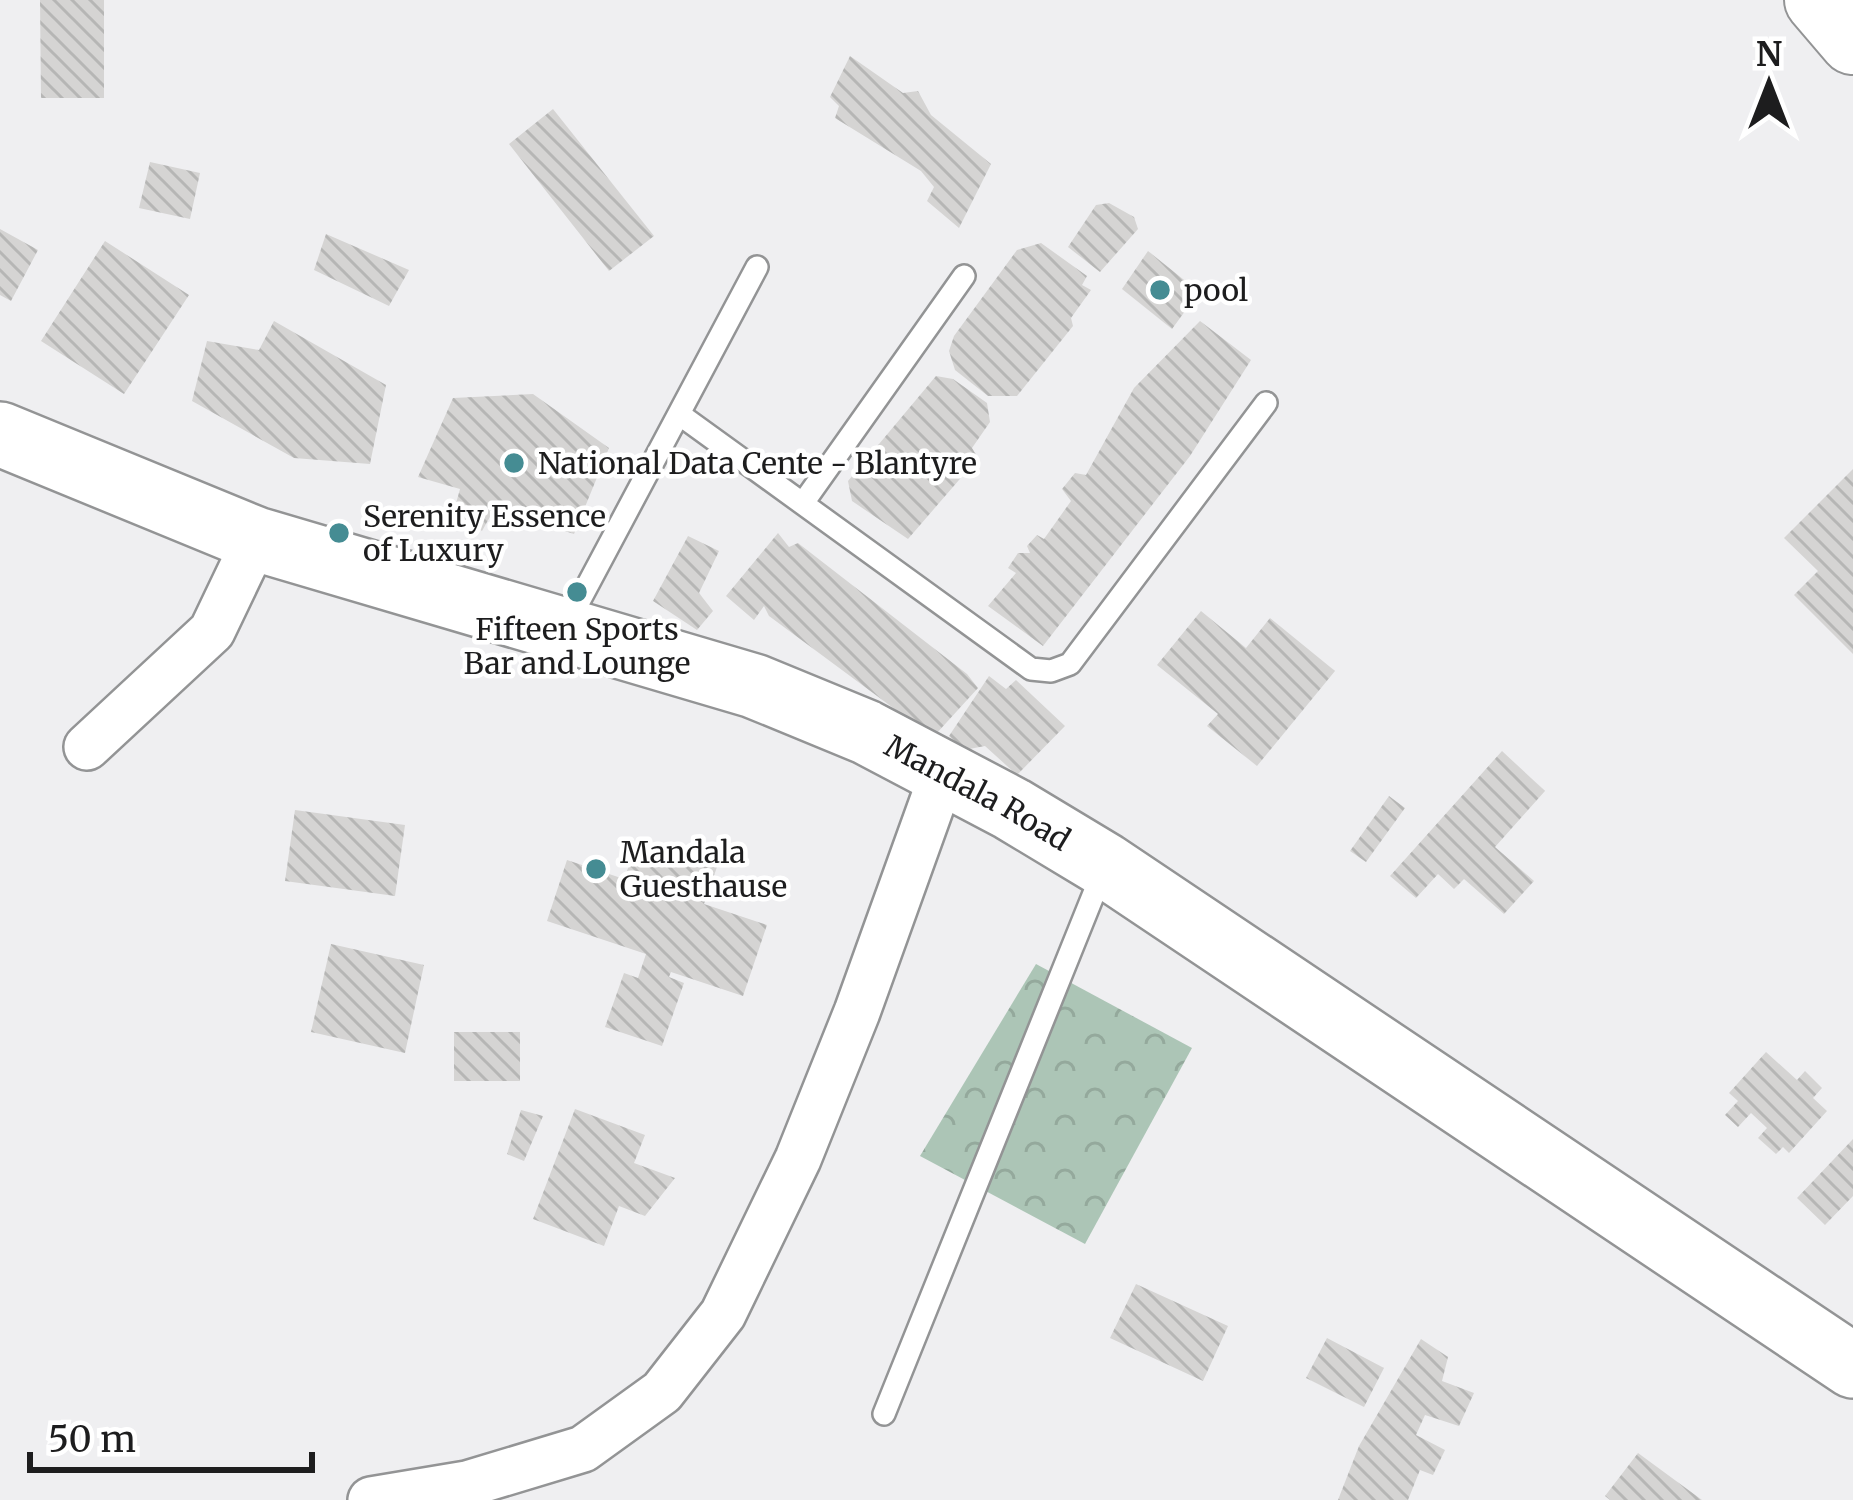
<svg xmlns="http://www.w3.org/2000/svg" width="1853" height="1500" font-family="Merriweather,serif">
<style>
.park{fill:url(#park-crowns)}
.building{fill:url(#building-back-hatch)}
.lines{fill:none;stroke-linecap:round;stroke-linejoin:round}
.lane-casing{stroke:#939495;stroke-width:26}
.street-casing{stroke:#939495;stroke-width:50}
.secondary-casing{stroke:#939495;stroke-width:68}
.highway-casing{stroke:#939495;stroke-width:70}
.lane{stroke:#fff;stroke-width:21}
.street{stroke:#fff;stroke-width:45}
.secondary{stroke:#fff;stroke-width:63}
.highway{stroke:#fff;stroke-width:66}
.poi-dot{fill:#458c93;stroke:#fff;stroke-width:4.5}
.labels{text-anchor:middle;dominant-baseline:central;stroke-width:9;stroke-linejoin:round;paint-order:stroke}
.poi-label{font-size:30px;fill:#1d1d1e;stroke:#fff;text-anchor:start}
.street-label{font-size:30px;fill:#1d1d1e;stroke:#fff}
</style>
<defs>
<pattern id="park-crowns" width="20" height="18" patternUnits="userSpaceOnUse" patternTransform="scale(3)"><rect width="20" height="18" fill="#acc5b6"/><path d="M2 6a3 3 0 1 1 6 0M12 15a3 3 0 1 1 6 0" fill="none" stroke="#94a99c"/></pattern>
<pattern id="building-back-hatch" width="6" height="6" patternUnits="userSpaceOnUse" patternTransform="scale(3)"><rect width="6" height="6" fill="#d5d4d3"/><path d="M-1 5l2 2M0 0l6 6M5-1l2 2" fill="none" stroke="#b6b6b5"/></pattern>
</defs>
<rect width="100%" height="100%" fill="#efeff1"/>
<path class="park" d="M 1036,964 L 1192,1048 L 1085,1244 L 920,1156 Z"/>
<path class="building" d="M 40,0 L 104,0 L 104,98 L 41,98 Z
M 850,56 L 903,93 L 918,91 L 931,115 L 991,164 L 959,228 L 927,201 L 934,187 L 921,171 L 835,118 L 839,106 L 830,97 Z
M 553,109 L 654,236 L 609,271 L 509,144 Z
M 150,162 L 200,173 L 190,219 L 139,208 Z
M 1109,203 L 1134,217 L 1138,229 L 1100,272 L 1068,247 L 1096,205 Z
M 0,229 L 38,250 L 11,301 L 0,295 Z
M 326,234 L 409,270 L 389,306 L 314,270 Z
M 105,241 L 189,295 L 124,394 L 41,341 Z
M 1041,243 L 1087,276 L 1082,285 L 1091,290 L 1071,318 L 1073,326 L 1017,396 L 988,396 L 955,370 L 949,351 L 954,336 L 1017,250 Z
M 1148,251 L 1199,292 L 1172,329 L 1122,289 Z
M 274,321 L 386,385 L 370,464 L 294,458 L 192,401 L 207,341 L 259,350 Z
M 1200,321 L 1251,360 L 1190,456 L 1043,646 L 988,606 L 1016,573 L 1008,568 L 1018,553 L 1030,553 L 1027,546 L 1037,535 L 1044,539 L 1071,501 L 1062,489 L 1075,473 L 1086,475 L 1134,388 Z
M 936,376 L 953,379 L 987,403 L 990,422 L 972,448 L 978,458 L 908,539 L 852,501 L 848,481 Z
M 533,394 L 609,448 L 574,534 L 495,508 L 482,531 L 453,514 L 460,489 L 418,477 L 453,398 Z
M 1853,469 L 1853,654 L 1794,595 L 1818,571 L 1784,538 Z
M 778,533 L 789,547 L 798,543 L 967,674 L 978,688 L 936,734 L 923,730 L 769,616 L 764,606 L 754,620 L 726,596 Z
M 688,536 L 719,551 L 699,593 L 713,611 L 697,630 L 653,601 Z
M 1201,611 L 1246,648 L 1270,618 L 1335,671 L 1257,766 L 1207,726 L 1218,714 L 1157,665 Z
M 989,676 L 1006,689 L 1016,680 L 1065,726 L 1017,775 L 985,746 L 964,750 L 949,736 Z
M 1502,751 L 1545,791 L 1495,847 L 1534,881 L 1504,914 L 1464,879 L 1454,889 L 1438,874 L 1416,898 L 1390,876 Z
M 1389,796 L 1405,808 L 1366,862 L 1350,851 Z
M 295,810 L 405,825 L 395,896 L 285,881 Z
M 638,841 L 717,867 L 704,904 L 767,925 L 743,996 L 671,972 L 669,977 L 684,983 L 662,1046 L 605,1027 L 624,973 L 638,978 L 646,954 L 547,921 L 567,860 L 624,879 Z
M 331,944 L 424,965 L 405,1053 L 311,1032 Z
M 454,1032 L 520,1032 L 520,1081 L 454,1081 Z
M 1766,1052 L 1797,1080 L 1805,1071 L 1822,1088 L 1813,1098 L 1827,1111 L 1789,1153 L 1783,1147 L 1776,1154 L 1758,1138 L 1767,1128 L 1751,1113 L 1738,1127 L 1725,1115 L 1738,1101 L 1729,1093 Z
M 575,1109 L 645,1135 L 634,1163 L 675,1178 L 645,1216 L 619,1206 L 604,1246 L 533,1219 Z
M 521,1110 L 543,1116 L 524,1161 L 507,1154 Z
M 1853,1139 L 1853,1196 L 1825,1225 L 1797,1198 Z
M 1136,1284 L 1228,1326 L 1203,1381 L 1110,1338 Z
M 1327,1338 L 1384,1368 L 1364,1407 L 1306,1378 Z
M 1421,1339 L 1448,1357 L 1442,1381 L 1474,1393 L 1459,1426 L 1425,1415 L 1416,1435 L 1445,1450 L 1433,1475 L 1420,1470 L 1408,1500 L 1338,1500 L 1359,1446 Z
M 1638,1453 L 1702,1500 L 1610,1500 L 1605,1496 Z"/>
<g class="lines">
<g class="lane-casing">
<path id="lane" d="M 679,414 L 1031,669 L 1051,671 L 1070,664 L 1266,403
M 803,503 L 964,276
M 568,622 L 757,267
M 884,1414 L 1103,871"/>
</g>
<g class="street-casing">
<path id="street" d="M 87,747 L 212,631 L 256,539
M 371,1500 L 467,1484 L 583,1449 L 662,1392 L 723,1314 L 798,1159 L 857,1012 L 943,773"/>
</g>
<g class="secondary-casing">
<g id="secondary">
<path id="s1" d="M 0,434 L 256,539 L 754,686 L 866,732 L 1012,809 L 1105,865 L 1853,1366"/>
</g>
</g>
<g class="highway-casing">
<path id="highway" d="M 1818,0 L 1853,41"/>
</g>
<use href="#lane" class="lane"/>
<use href="#street" class="street"/>
<use href="#secondary" class="secondary"/>
<use href="#highway" class="highway"/>
</g>
<g class="poi-dot">
<circle cx="1160" cy="290" r="12"/>
<circle cx="514" cy="463" r="12"/>
<circle cx="339" cy="533" r="12"/>
<circle cx="577" cy="592" r="12"/>
<circle cx="596" cy="869" r="12"/>
</g>
<g class="labels">
<g class="poi-label">
<text x="1184" y="290">pool</text>
<text x="538" y="463">National Data Cente - Blantyre</text>
<text x="363" y="516">Serenity Essence<tspan x="363" dy="34">of Luxury</tspan></text>
<text x="577" y="629" text-anchor="middle">Fifteen Sports<tspan x="577" dy="34">Bar and Lounge</tspan></text>
<text x="620" y="852">Mandala<tspan x="620" dy="34">Guesthause</tspan></text>
</g>
<g class="street-label">
<text stroke="none"><textPath href="#s1" startOffset="1044">Mandala Road</textPath></text>
</g>
</g>
<g transform="translate(1769 84)" stroke="#ffffff" stroke-width="9" paint-order="stroke">
<path d="M0-9L21 45L0 30L-21 45Z" fill="#1d1d1e"/>
<text y="-18" font-size="33" font-weight="bold" text-anchor="middle" fill="#1d1d1e">N</text>
</g>
<path d="M30 1452v18h282v-18" fill="none" stroke="#1d1d1e" stroke-width="6"/>
<text x="48" y="1452" font-size="36" fill="#1d1d1e" stroke="#ffffff" stroke-width="9" paint-order="stroke">50 m</text>
</svg>
